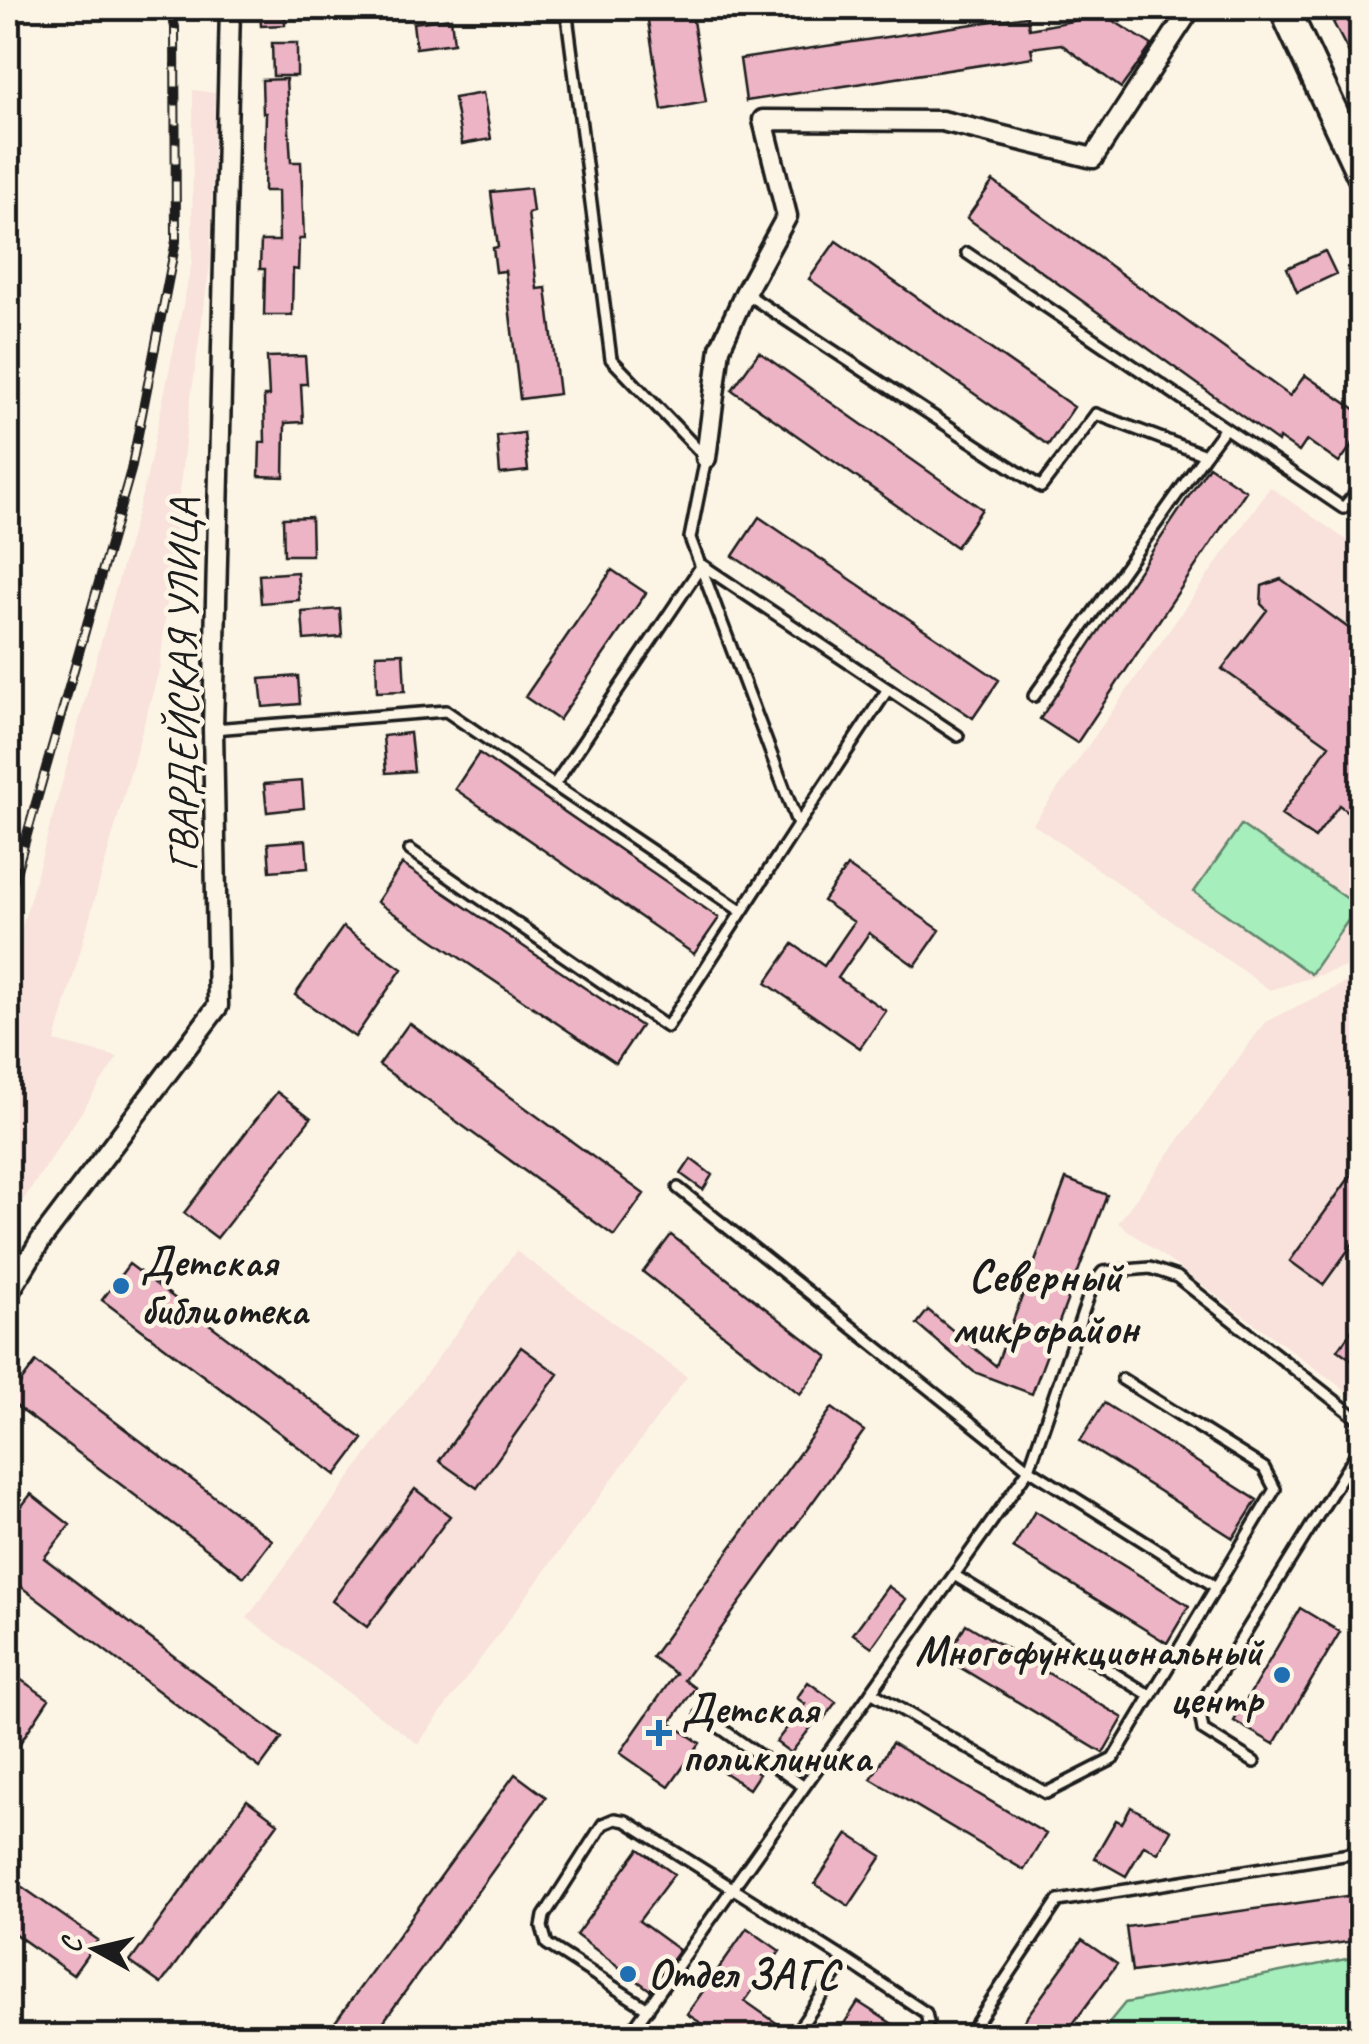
<svg xmlns="http://www.w3.org/2000/svg" width="1369" height="2044" font-family="Caveat,sans-serif">
<style>
.built{fill:#f8e2db}
.green{fill:#a6eebc;stroke:#61856c;stroke-width:2.5}
.building{fill:#edb4c5;stroke:#1c1c1c;stroke-width:2.5}
.lines{fill:none;stroke-linecap:round;stroke-linejoin:round}
.service-casing{stroke:#1c1c1c;stroke-width:16}
.minor-casing{stroke:#1c1c1c;stroke-width:25}
.primary-casing{stroke:#1c1c1c;stroke-width:35}
.service{stroke:#fcf5e5;stroke-width:9}
.minor{stroke:#fcf5e5;stroke-width:18}
.primary{stroke:#fcf5e5;stroke-width:28}
.rail-casing{stroke:#1c1c1c;stroke-width:10}
.rail{stroke:#fcf5e5;stroke-width:6;stroke-dasharray:19;stroke-linecap:butt}
.poi-dot{fill:#1f6fb2;stroke:#fcf5e5;stroke-width:4}
.labels{text-anchor:middle;dominant-baseline:central;stroke-width:9;stroke-linejoin:round;paint-order:stroke}
.street-label{font-size:42px;fill:#1c1c1c;stroke:#fcf5e5}
.poi-label{font-size:42px;font-weight:bold;fill:#1c1c1c;stroke:#fcf5e5;text-anchor:start}
.neighbourhood-label{font-size:45px;font-weight:bold;fill:#1c1c1c;stroke:#fcf5e5}
</style>
<rect width="100%" height="100%" fill="#fcf5e5"/>
<filter id="ink" filterUnits="userSpaceOnUse"><feTurbulence type="fractalNoise" baseFrequency=".01" numOctaves="2"/><feDisplacementMap in="SourceGraphic" scale="20" xChannelSelector="R" yChannelSelector="G"/><feConvolveMatrix kernelMatrix="1 2 1 2 8 2 1 2 1" color-interpolation-filters="sRGB"/></filter>
<g filter="url(#ink)">
<path class="built" d="M 193,90 L 215,93 L 210,264 L 186,433 L 160,667 L 55,1041 L 118,1057 L 8,1223 L 8,978 L 147,476 L 192,262 Z
M 1270,487 L 1352,544 L 1361,532 L 1362,959 L 1359,963 L 1270,990 L 1033,824 Z
M 1361,975 L 1361,1402 L 1118,1223 L 1265,1022 Z
M 516,1251 L 687,1377 L 418,1744 L 247,1618 Z"/>
<path class="green" d="M 1241,825 L 1358,906 L 1311,974 L 1194,892 Z
M 1361,1956 L 1361,2028 L 1354,2036 L 1098,2036 L 1125,2003 Z"/>
<path class="building" d="M 260,8 L 285,8 L 285,25 L 261,26 Z
M 646,8 L 691,8 L 706,102 L 662,110 Z
M 1362,8 L 1362,78 L 1333,22 Z
M 1096,10 L 1152,45 L 1121,88 L 1061,44 L 1031,48 L 1033,57 L 746,101 L 740,59 L 1027,16 L 1029,29 L 1083,19 Z
M 451,18 L 454,43 L 416,48 L 413,23 Z
M 272,43 L 297,43 L 297,76 L 273,76 Z
M 286,79 L 291,162 L 301,162 L 304,239 L 299,239 L 298,270 L 293,269 L 292,315 L 264,315 L 265,269 L 260,269 L 261,241 L 279,241 L 278,191 L 264,191 L 266,113 L 263,113 L 262,80 Z
M 483,93 L 491,139 L 462,144 L 454,98 Z
M 993,181 L 1290,396 L 1305,375 L 1362,414 L 1362,431 L 1339,463 L 1307,440 L 1299,452 L 1279,438 L 1278,442 L 967,218 Z
M 530,188 L 533,212 L 528,213 L 537,289 L 546,288 L 559,394 L 520,399 L 505,271 L 496,272 L 493,248 L 498,247 L 491,192 Z
M 836,241 L 1074,407 L 1048,445 L 809,279 Z
M 1325,251 L 1336,274 L 1297,292 L 1287,268 Z
M 759,352 L 982,509 L 956,547 L 732,390 Z
M 305,356 L 307,384 L 301,384 L 303,422 L 285,423 L 284,477 L 259,476 L 260,442 L 265,442 L 264,396 L 269,396 L 267,357 Z
M 524,433 L 528,471 L 500,474 L 497,436 Z
M 1209,466 L 1246,491 L 1077,743 L 1040,719 Z
M 311,517 L 312,555 L 284,555 L 283,518 Z
M 759,517 L 999,680 L 973,718 L 733,556 Z
M 612,570 L 646,593 L 559,720 L 525,697 Z
M 297,572 L 299,600 L 261,603 L 259,575 Z
M 1281,579 L 1362,638 L 1362,823 L 1339,805 L 1315,838 L 1281,815 L 1329,745 L 1222,669 L 1267,610 L 1261,604 L 1262,586 Z
M 340,609 L 342,637 L 304,640 L 302,612 Z
M 403,653 L 405,691 L 377,692 L 376,654 Z
M 298,676 L 300,704 L 263,707 L 260,679 Z
M 410,733 L 414,771 L 386,773 L 383,736 Z
M 479,753 L 719,918 L 694,954 L 455,789 Z
M 302,781 L 304,808 L 267,812 L 264,784 Z
M 306,840 L 308,868 L 270,871 L 268,843 Z
M 402,864 L 641,1026 L 616,1063 L 377,902 Z
M 847,866 L 940,930 L 915,966 L 869,933 L 838,978 L 886,1011 L 860,1048 L 766,983 L 793,944 L 824,966 L 854,922 L 823,901 Z
M 343,927 L 402,969 L 355,1037 L 295,995 Z
M 409,1023 L 644,1194 L 614,1236 L 379,1065 Z
M 277,1092 L 311,1118 L 217,1238 L 184,1213 Z
M 691,1159 L 712,1175 L 703,1190 L 681,1174 Z
M 1362,1160 L 1362,1231 L 1323,1285 L 1290,1261 Z
M 1066,1179 L 1107,1195 L 1032,1394 L 974,1372 L 917,1324 L 928,1310 L 996,1366 Z
M 671,1235 L 828,1357 L 800,1394 L 643,1272 Z
M 129,1264 L 363,1439 L 336,1475 L 102,1300 Z
M 1362,1316 L 1362,1367 L 1338,1350 Z
M 521,1347 L 558,1374 L 477,1488 L 439,1461 Z
M 36,1362 L 272,1540 L 244,1577 L 8,1400 Z
M 1104,1403 L 1257,1500 L 1233,1538 L 1080,1441 Z
M 832,1408 L 864,1431 L 684,1680 L 695,1688 L 670,1723 L 700,1743 L 669,1787 L 620,1753 L 675,1674 L 677,1675 L 652,1657 Z
M 415,1489 L 450,1516 L 367,1627 L 332,1601 Z
M 31,1494 L 70,1525 L 44,1558 L 282,1738 L 260,1768 L 8,1577 L 8,1524 Z
M 1035,1511 L 1189,1606 L 1167,1643 L 1013,1548 Z
M 888,1586 L 906,1599 L 872,1647 L 853,1634 Z
M 1300,1608 L 1340,1632 L 1274,1744 L 1234,1721 Z
M 966,1624 L 1123,1718 L 1103,1753 L 946,1659 Z
M 14,1675 L 49,1699 L 8,1761 L 8,1685 Z
M 808,1682 L 836,1702 L 819,1725 L 815,1722 L 791,1753 L 776,1742 L 805,1704 L 797,1698 Z
M 892,1743 L 1046,1834 L 1024,1870 L 871,1779 Z
M 733,1756 L 759,1774 L 749,1789 L 722,1771 Z
M 515,1774 L 546,1797 L 373,2036 L 349,2036 L 333,2025 Z
M 247,1800 L 278,1823 L 161,1984 L 130,1962 Z
M 1131,1807 L 1171,1830 L 1158,1853 L 1144,1845 L 1126,1876 L 1094,1858 L 1116,1820 L 1122,1823 Z
M 848,1834 L 882,1856 L 849,1906 L 815,1884 Z
M 639,1849 L 674,1874 L 639,1921 L 679,1950 L 650,1990 L 576,1935 Z
M 8,1877 L 98,1940 L 73,1975 L 8,1929 Z
M 1362,1894 L 1362,1940 L 1132,1972 L 1126,1927 Z
M 747,1928 L 780,1951 L 745,2001 L 788,2031 L 786,2036 L 721,2036 L 687,2014 Z
M 1082,1940 L 1117,1964 L 1064,2036 L 1013,2036 Z
M 858,2002 L 894,2025 L 887,2036 L 836,2036 Z"/>
<g class="lines">
<g class="service-casing">
<path id="service" d="M 967,253 L 1343,508 L 1362,486
M 745,293 L 1041,487 L 1096,414 L 1205,455 L 1225,428
M 1034,696 L 1205,455
M 213,729 L 446,711 L 554,785 L 702,565 L 958,736
M 554,785 L 741,911
M 798,825 L 888,689
M 410,850 L 667,1027 L 798,825 L 690,538 L 706,458 L 611,359 L 566,8
M 954,1575 L 1151,1696
M 1216,1587 L 1029,1469 L 1092,1286 L 1103,1272 L 1150,1268 L 1177,1277 L 1362,1422
M 871,1692 L 1046,1793 L 1113,1759 L 1275,1489 L 1264,1468 L 1122,1379
M 701,1714 L 804,1787
M 1254,1762 L 1203,1730 L 1200,1713 L 1206,1696 L 1362,1444
M 846,1960 L 926,2013 L 928,2022 L 921,2036
M 648,2009 L 547,1944 L 542,1927 L 544,1916 L 603,1824 L 615,1819 L 626,1821 L 846,1960 L 794,2036
M 628,2036 L 1029,1469 L 678,1188
M 968,2036 L 1058,1901 L 1362,1852"/>
</g>
<g class="minor-casing">
<path id="minor" d="M 706,458 L 720,348 L 745,293 L 787,216 L 763,120 L 942,121 L 1093,158 L 1191,8
M 8,1294 L 41,1240 L 218,1006 L 213,729 L 230,8"/>
</g>
<g class="primary-casing">
<path id="primary" d="M 1284,8 L 1362,175"/>
</g>
<use href="#service" class="service"/>
<use href="#minor" class="minor"/>
<use href="#primary" class="primary"/>
<g class="rail-casing">
<path id="rail" d="M 8,901 L 131,470 L 176,241 L 175,27 L 170,8"/>
</g>
<use href="#rail" class="rail"/>
</g>
</g>
<g class="poi-dot">
<circle cx="121" cy="1286" r="10"/>
<circle cx="1282" cy="1675" r="10"/>
<path d="M654 1718h10v10h10v10h-10v10h-10v-10h-10v-10h10z"/>
<circle cx="628" cy="1974" r="10"/>
</g>
<g class="labels">
<g class="street-label">
<text transform="translate(183 685) rotate(-90)">ГВАРДЕЙСКАЯ УЛИЦА</text>
</g>
<g class="poi-label">
<text x="141" y="1262">Детская<tspan x="141" dy="48">библиотека</tspan></text>
<text x="1262" y="1651" text-anchor="end">Многофункциональный<tspan x="1262" dy="48">центр</tspan></text>
<text x="682" y="1709">Детская<tspan x="682" dy="48">поликлиника</tspan></text>
<text x="648" y="1974">Отдел ЗАГС</text>
</g>
<g class="neighbourhood-label">
<text x="1045" y="1276">Северный<tspan x="1045" dy="52">микрорайон</tspan></text>
</g>
</g>
<rect width="1369" height="2044" fill="none" stroke="#fcf5e5" stroke-width="40"/>
<rect x="20" y="20" width="1329" height="2004" fill="none" stroke="#1c1c1c" stroke-width="4" filter="url(#ink)"/>
<g transform="translate(95 1949) rotate(278)" stroke="#fcf5e5" stroke-width="8" paint-order="stroke">
<path d="M0-8L18 38L0 25L-18 38Z" fill="#1c1c1c"/>
<text y="-15" font-size="28" font-weight="bold" text-anchor="middle" fill="#1c1c1c">С</text>
</g>
</svg>
